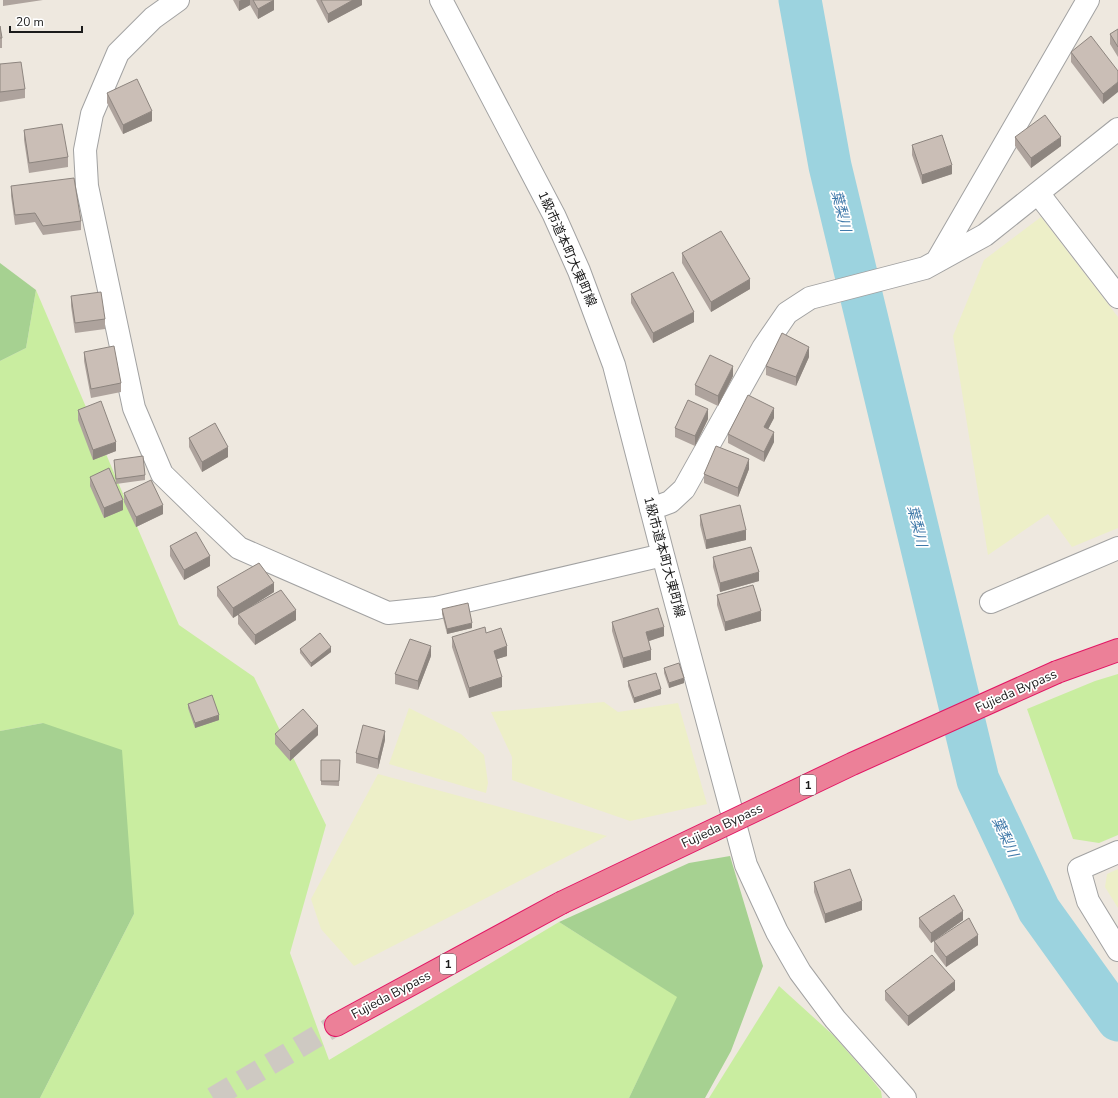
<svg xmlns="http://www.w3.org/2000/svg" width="1118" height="1098" font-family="'Nunito Sans','Noto Sans JP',sans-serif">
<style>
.farmland{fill:#edefc8}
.grass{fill:#c9eda0}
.forest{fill:#a6d191}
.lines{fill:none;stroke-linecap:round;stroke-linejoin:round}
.river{stroke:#9cd3df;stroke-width:43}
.highway-tunnel{stroke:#cec9c2;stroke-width:22;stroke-dasharray:22 11;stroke-linecap:butt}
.minor-casing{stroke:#a2a2a2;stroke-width:24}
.highway-casing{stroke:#e21664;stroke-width:24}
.minor{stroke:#fff;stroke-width:22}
.highway{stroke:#ec8098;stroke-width:22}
.highway-bridge-casing{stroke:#e21664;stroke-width:24;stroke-linecap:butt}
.highway-bridge{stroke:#ec8098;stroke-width:22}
.wall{fill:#aea39d}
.shaded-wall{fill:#8d857f}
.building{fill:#cabeb6;stroke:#8d857f}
.labels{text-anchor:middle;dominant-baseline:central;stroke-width:3.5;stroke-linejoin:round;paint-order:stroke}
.shield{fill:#fff;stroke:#5f5f5f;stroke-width:1}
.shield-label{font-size:12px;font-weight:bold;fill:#1b1b1b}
.street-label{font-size:13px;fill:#1b1b1b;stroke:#fff}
.water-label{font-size:14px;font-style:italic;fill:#4079a9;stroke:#fff}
</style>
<rect width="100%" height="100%" fill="#eee8df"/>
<path class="farmland" d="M 1041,217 L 1118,317 L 1118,528 L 1072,547 L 1048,514 L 988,555 L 953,336 L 984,260 Z
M 604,702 L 618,712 L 678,703 L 707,804 L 630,821 L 512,780 L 512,757 L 491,712 Z
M 409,708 L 461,734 L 484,755 L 488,783 L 486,793 L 389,764 Z
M 378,774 L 607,836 L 354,966 L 321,929 L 311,899 Z
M 1118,869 L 1118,908 L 1105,887 L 1107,874 Z"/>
<path class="grass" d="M 36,290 L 179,625 L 254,677 L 326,825 L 290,953 L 329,1060 L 559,922 L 678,997 L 629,1098 L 40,1098 L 134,914 L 43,723 L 0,731 L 0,361 L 26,348 Z
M 1118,674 L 1118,835 L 1099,843 L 1073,839 L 1027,709 L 1095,681 Z
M 779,986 L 833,1035 L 869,1076 L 881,1091 L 882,1098 L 709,1098 Z"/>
<path class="forest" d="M 0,263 L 36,290 L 26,348 L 0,361 Z
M 43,723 L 122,750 L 134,914 L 40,1098 L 0,1098 L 0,731 Z
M 730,856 L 763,966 L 731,1051 L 705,1098 L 629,1098 L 677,997 L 559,922 L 689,863 Z"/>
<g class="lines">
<path class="river" d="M 800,0 L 830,166 L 978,780 L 1039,910 L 1118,1020"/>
<path class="highway-tunnel" d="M 213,1098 L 336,1025"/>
<g class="minor-casing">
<path id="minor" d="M 178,0 L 153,18 L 118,53 L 92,114 L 85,150 L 87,186 L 134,408 L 162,474 L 202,513 L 239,548 L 388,613 L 436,608 L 663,555
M 441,0 L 554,215 L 579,271 L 614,365 L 663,555 L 746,865 L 777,932 L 800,972 L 835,1019 L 905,1098
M 1038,193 L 1118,297
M 937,261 L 1088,0
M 651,509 L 670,502 L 684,489 L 763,348 L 787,313 L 810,298 L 925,268 L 985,235 L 1118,129
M 991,602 L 1118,548
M 1118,852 L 1079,869 L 1088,901 L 1118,950"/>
</g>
<g class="highway-casing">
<path id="highway" d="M 1057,672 L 1118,650
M 336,1025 L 561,903"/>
</g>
<use href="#minor" class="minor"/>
<use href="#highway" class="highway"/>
<g class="highway-bridge-casing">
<path id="highway-bridge" d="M 561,903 L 852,764 L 1057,672"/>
</g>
<use href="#highway-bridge" class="highway-bridge"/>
</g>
<path class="wall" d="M 3,0 L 43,0 L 3,6 Z
M 233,0 L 274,0 L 274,10 L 258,19 L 250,5 L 239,11 Z
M 316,0 L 362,0 L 362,5 L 328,23 Z
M 0,26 L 2,38 L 2,48 L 0,48 Z
M 1118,29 L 1118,57 L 1110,44 L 1110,34 Z
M 1071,52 L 1118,71 L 1103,104 L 1071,62 Z
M 0,64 L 25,89 L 25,98 L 0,102 Z
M 107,93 L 152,121 L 123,134 L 107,103 Z
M 24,130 L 68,157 L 68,167 L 29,173 L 24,140 Z
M 1015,137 L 1061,146 L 1031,168 L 1015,146 Z
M 912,145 L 952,174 L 922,184 L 912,155 Z
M 11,186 L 81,221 L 81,230 L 43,235 L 35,222 L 15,225 L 11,196 Z
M 682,253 L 750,289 L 711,312 L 682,263 Z
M 631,294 L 694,322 L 653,343 L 631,303 Z
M 71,296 L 105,319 L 105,329 L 75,333 L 71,306 Z
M 84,352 L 121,383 L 121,392 L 91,398 L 84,361 Z
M 809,357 L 796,386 L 766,375 L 766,366 Z
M 733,376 L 718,406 L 695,395 L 695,385 Z
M 78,410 L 116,451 L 93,460 L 78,420 Z
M 774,418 L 768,429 L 774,442 L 764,462 L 728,443 L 728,434 Z
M 708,419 L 695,446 L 675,437 L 675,428 Z
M 189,438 L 228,457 L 202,472 L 189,447 Z
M 114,460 L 145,475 L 145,480 L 116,484 L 114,465 Z
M 749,469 L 738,497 L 704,483 L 704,474 Z
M 90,477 L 123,510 L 104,518 L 90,486 Z
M 124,493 L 163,514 L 136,527 L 124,502 Z
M 700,515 L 746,540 L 706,549 L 700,525 Z
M 170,546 L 210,566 L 184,580 L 170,556 Z
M 713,557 L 759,581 L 720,592 L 713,567 Z
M 217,587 L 274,592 L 242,612 L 296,620 L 255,645 L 238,624 L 238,615 L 233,618 L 217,596 Z
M 717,595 L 761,621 L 725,631 L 717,605 Z
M 442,609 L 472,628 L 447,634 L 442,614 Z
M 612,622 L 664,636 L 649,641 L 651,660 L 623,668 L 612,631 Z
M 486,633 L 507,656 L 497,659 L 502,687 L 469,698 L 452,647 L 452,637 Z
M 300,649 L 331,652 L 311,667 L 300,653 Z
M 431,656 L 418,690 L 395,684 L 395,674 Z
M 664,668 L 684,683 L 669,688 L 664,673 Z
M 628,681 L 661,694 L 634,703 L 628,686 Z
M 188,704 L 219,720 L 195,728 L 188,708 Z
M 275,734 L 318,735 L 290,761 L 275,744 Z
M 385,740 L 378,769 L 356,763 L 356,753 Z
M 321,760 L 340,760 L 339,786 L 321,785 Z
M 814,882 L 862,910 L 825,923 L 814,892 Z
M 919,918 L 963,920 L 931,943 L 919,927 Z
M 934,941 L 978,945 L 946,967 L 934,951 Z
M 955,990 L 908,1026 L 885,1000 L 885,991 Z"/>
<path class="shaded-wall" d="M 241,0 L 250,0 L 250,5 L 239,11 L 239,1 Z
M 274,0 L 274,10 L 258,19 L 258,9 Z
M 353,0 L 362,0 L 362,5 L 328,23 L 328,14 Z
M 1118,82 L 1118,92 L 1103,104 L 1103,94 Z
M 152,111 L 152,121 L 123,134 L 123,125 Z
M 1061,137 L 1061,146 L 1031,168 L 1031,158 Z
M 952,165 L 952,174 L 922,184 L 922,175 Z
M 750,279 L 750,289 L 711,312 L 711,302 Z
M 694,312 L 694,322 L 653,343 L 653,333 Z
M 809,347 L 809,357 L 796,386 L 796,377 Z
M 733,366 L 733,376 L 718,406 L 718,396 Z
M 774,408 L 774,418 L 764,437 L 764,427 Z
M 708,409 L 708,419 L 695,446 L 695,436 Z
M 774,432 L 774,442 L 764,462 L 764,452 Z
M 116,442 L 116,451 L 93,460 L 93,450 Z
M 228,447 L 228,457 L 202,472 L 202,462 Z
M 749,459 L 749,469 L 738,497 L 738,488 Z
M 123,500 L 123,510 L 104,518 L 104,508 Z
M 163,505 L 163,514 L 136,527 L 136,517 Z
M 746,530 L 746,540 L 706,549 L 706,540 Z
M 210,556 L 210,566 L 184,580 L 184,570 Z
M 759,572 L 759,581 L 720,592 L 720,583 Z
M 274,583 L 274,592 L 233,618 L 233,608 Z
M 296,610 L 296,620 L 255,645 L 255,635 Z
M 761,611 L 761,621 L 725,631 L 725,622 Z
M 472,623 L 472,628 L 447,634 L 447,629 Z
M 664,627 L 664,636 L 646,642 L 646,632 Z
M 431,646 L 431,656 L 418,690 L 418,681 Z
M 507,646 L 507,656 L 494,660 L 494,651 Z
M 331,647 L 331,652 L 311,667 L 311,663 Z
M 651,650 L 651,660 L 623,668 L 623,658 Z
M 502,677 L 502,687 L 469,698 L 469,688 Z
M 684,678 L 684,683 L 669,688 L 669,683 Z
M 661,689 L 661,694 L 634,703 L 634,698 Z
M 219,715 L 219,720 L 195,728 L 195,723 Z
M 318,726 L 318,735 L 290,761 L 290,751 Z
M 385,731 L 385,740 L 378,769 L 378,759 Z
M 862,901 L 862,910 L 825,923 L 825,914 Z
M 963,911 L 963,920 L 931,943 L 931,933 Z
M 978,935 L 978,945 L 946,967 L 946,957 Z
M 955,981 L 955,990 L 908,1026 L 908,1016 Z"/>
<path class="building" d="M 253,0 L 274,0 L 258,9 Z
M 321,0 L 353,0 L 328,14 Z
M 0,26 L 2,38 L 0,38 Z
M 1118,29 L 1118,47 L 1110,34 Z
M 1091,36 L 1118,71 L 1118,82 L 1103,94 L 1071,52 Z
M 21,62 L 25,89 L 0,92 L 0,64 Z
M 137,79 L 152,111 L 123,125 L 107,93 Z
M 1045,115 L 1061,137 L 1031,158 L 1015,137 Z
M 62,124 L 68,157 L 29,163 L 24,130 Z
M 942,135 L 952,165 L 922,175 L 912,145 Z
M 74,178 L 81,221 L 43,226 L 35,213 L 15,215 L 11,186 Z
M 721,231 L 750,279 L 711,302 L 682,253 Z
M 673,272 L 694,312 L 653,333 L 631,294 Z
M 101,292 L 105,319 L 75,323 L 71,296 Z
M 782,333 L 809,347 L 796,377 L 766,366 Z
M 114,346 L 121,383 L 91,389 L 84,352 Z
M 710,355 L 733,366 L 718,396 L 695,385 Z
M 748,395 L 774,408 L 764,427 L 774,432 L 764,452 L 728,434 Z
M 688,400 L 708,409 L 695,436 L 675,428 Z
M 101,401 L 116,442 L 93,450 L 78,410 Z
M 215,423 L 228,447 L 202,462 L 189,438 Z
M 716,446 L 749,459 L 738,488 L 704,474 Z
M 143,456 L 145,475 L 116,479 L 114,460 Z
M 109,468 L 123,500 L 104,508 L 90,477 Z
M 151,480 L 163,505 L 136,517 L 124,493 Z
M 740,505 L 746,530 L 706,540 L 700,515 Z
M 196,532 L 210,556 L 184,570 L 170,546 Z
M 751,547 L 759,572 L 720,583 L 713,557 Z
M 259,563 L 274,583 L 233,608 L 217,587 Z
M 753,585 L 761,611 L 725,622 L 717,595 Z
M 281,590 L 296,610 L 255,635 L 238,614 Z
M 468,603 L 472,623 L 447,629 L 442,609 Z
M 658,608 L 664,627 L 646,632 L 651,650 L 623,658 L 612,622 Z
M 485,627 L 486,633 L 501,628 L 507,646 L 494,651 L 502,677 L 469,688 L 452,637 Z
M 320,633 L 331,647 L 311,663 L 300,649 Z
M 410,639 L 431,646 L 418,681 L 395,674 Z
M 679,663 L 684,678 L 669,683 L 664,668 Z
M 656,673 L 661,689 L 634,698 L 628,681 Z
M 212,695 L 219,715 L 195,723 L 188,704 Z
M 303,709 L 318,726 L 290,751 L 275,734 Z
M 363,725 L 385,731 L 378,759 L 356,753 Z
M 321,760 L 340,760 L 339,781 L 321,781 Z
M 850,869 L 862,901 L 825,914 L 814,882 Z
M 954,895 L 963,911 L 931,933 L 919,918 Z
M 969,918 L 978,935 L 946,957 L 934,941 Z
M 932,955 L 955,981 L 908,1016 L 885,991 Z"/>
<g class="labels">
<g class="shield">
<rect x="800" y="775" width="16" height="20" rx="3"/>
<rect x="440" y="954" width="16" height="20" rx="3"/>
</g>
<g class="shield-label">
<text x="808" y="785">1</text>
<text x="448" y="964">1</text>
</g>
<g class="street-label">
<text transform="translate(567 249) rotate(66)">1級市道本町大東町線</text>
<text transform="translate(664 557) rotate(75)">1級市道本町大東町線</text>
<text transform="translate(1016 691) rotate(-24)">Fujieda Bypass</text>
<text transform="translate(722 826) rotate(-25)">Fujieda Bypass</text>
<text transform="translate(391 995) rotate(-28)">Fujieda Bypass</text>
</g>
<g class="water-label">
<text transform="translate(841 211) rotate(76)">葉梨川</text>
<text transform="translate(917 526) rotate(76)">葉梨川</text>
<text transform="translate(1005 837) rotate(65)">葉梨川</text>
</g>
</g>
<path d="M10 26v6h72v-6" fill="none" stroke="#1b1b1b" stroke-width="2"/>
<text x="16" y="26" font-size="12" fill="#1b1b1b" stroke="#ffffff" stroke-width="3" paint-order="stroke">20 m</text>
</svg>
